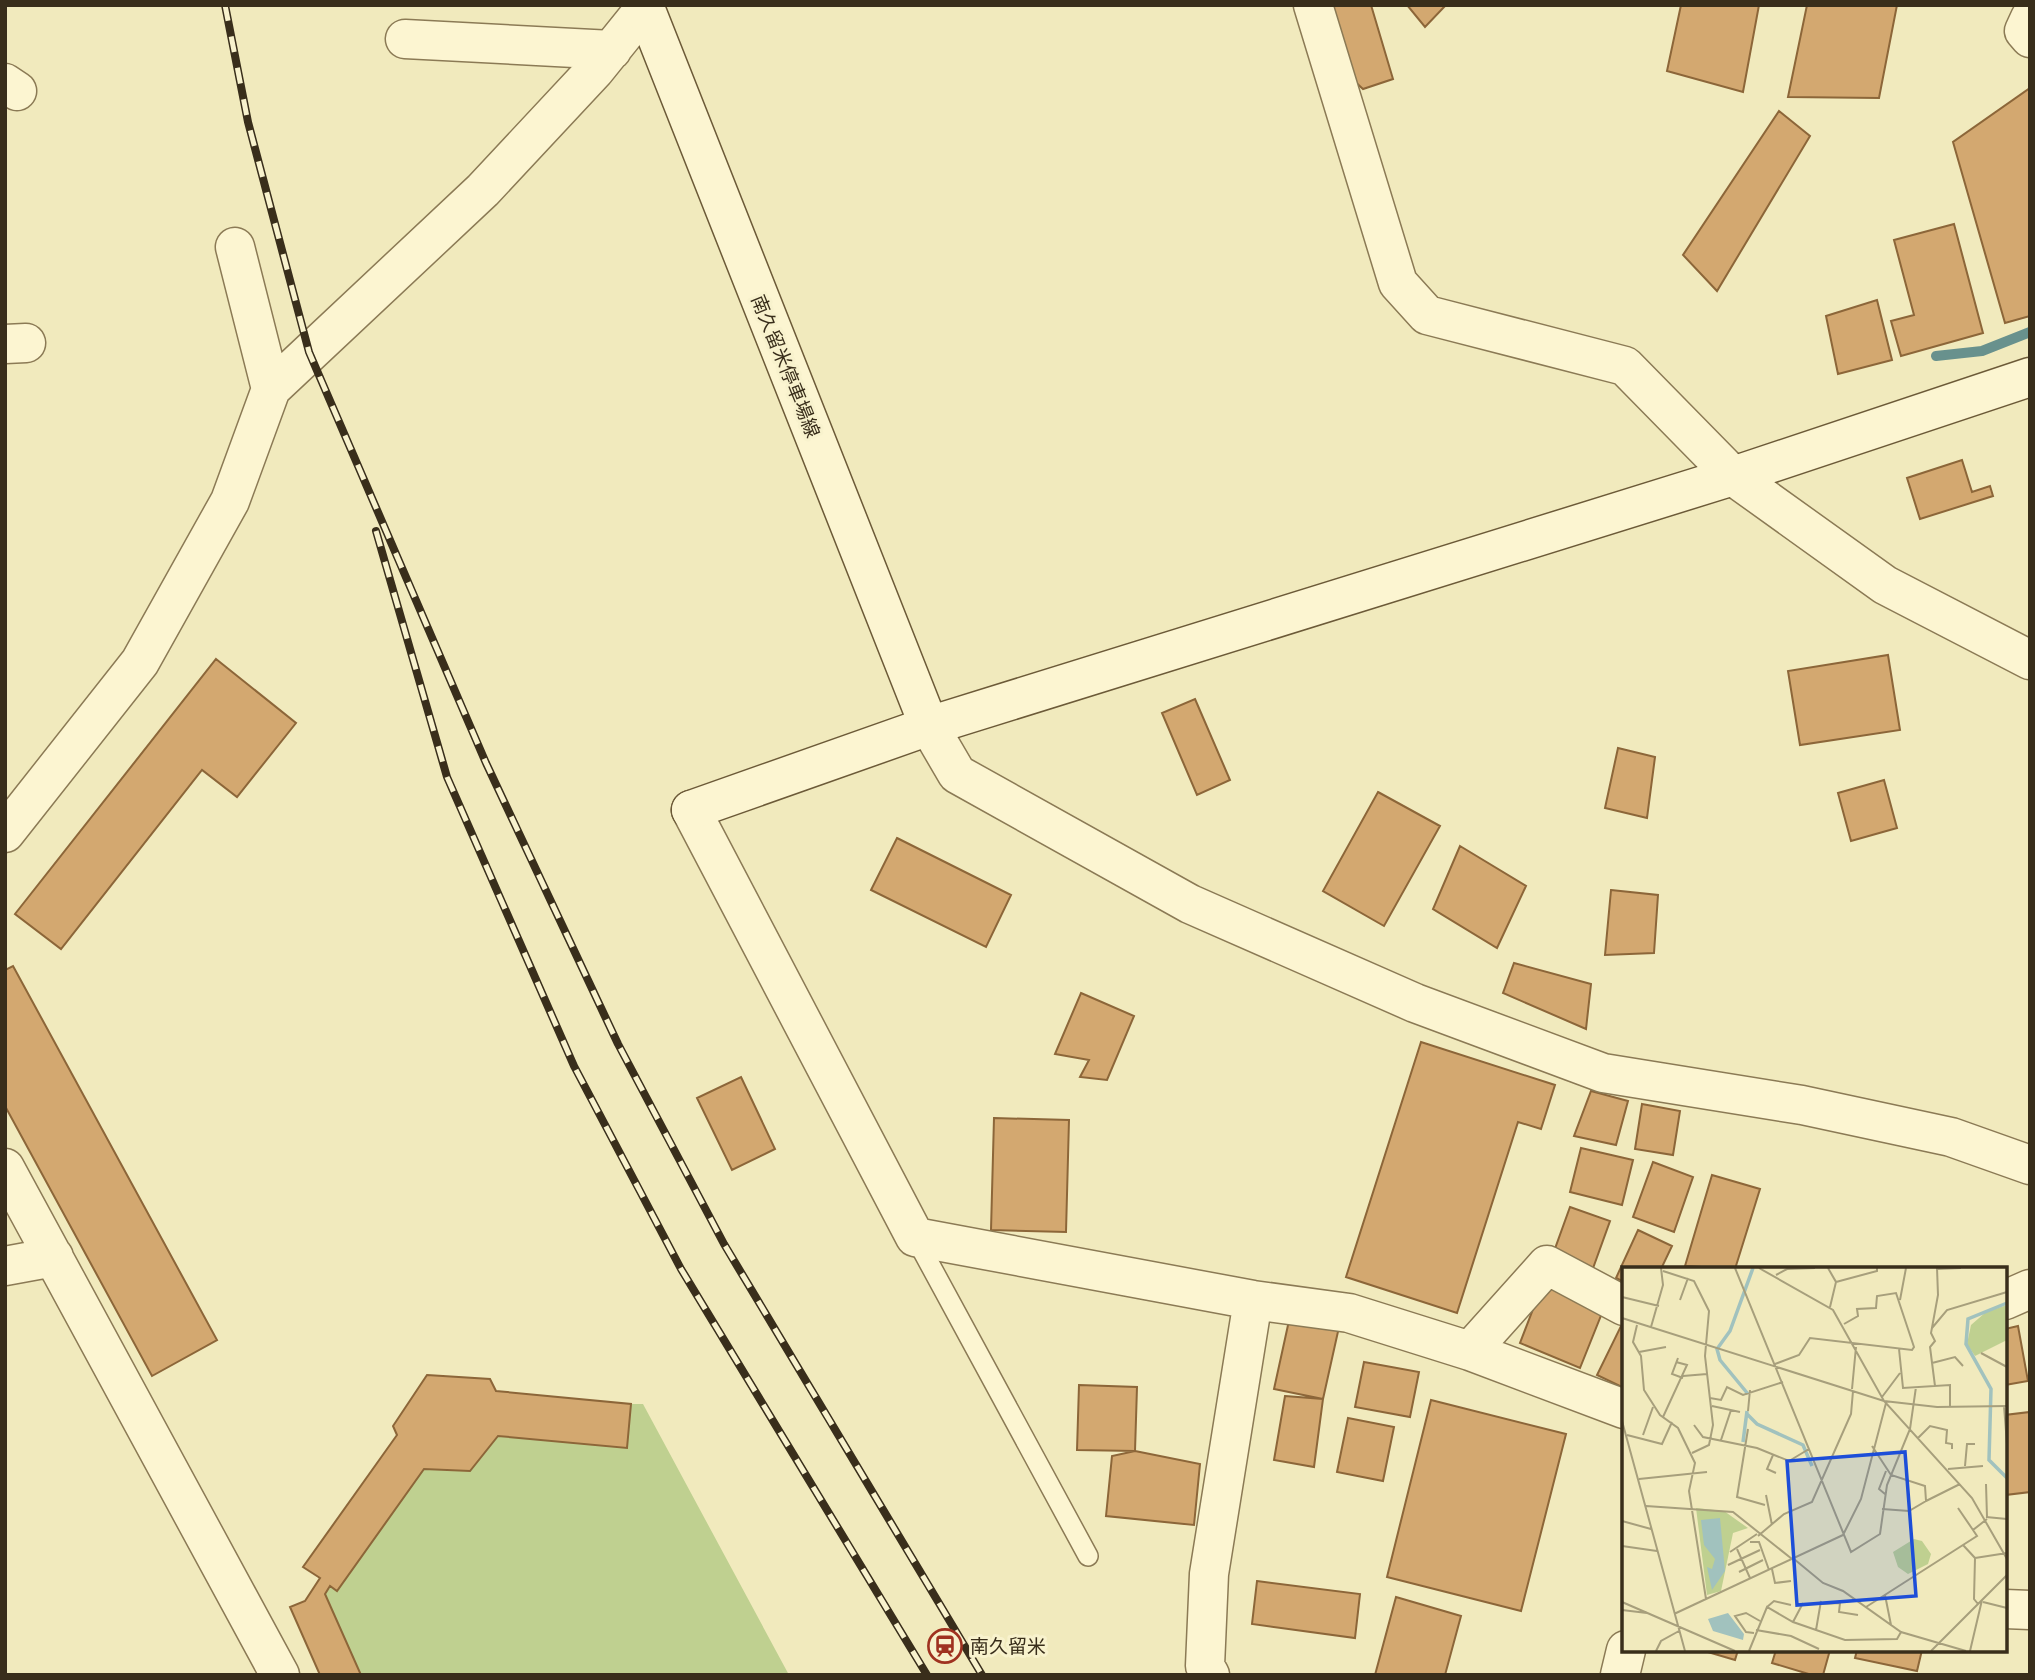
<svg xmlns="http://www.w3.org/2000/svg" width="2035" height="1680" font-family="'IBM Plex Serif','Noto Sans JP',serif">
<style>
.green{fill:#bfd090}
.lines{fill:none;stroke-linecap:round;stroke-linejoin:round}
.stream{stroke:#68918d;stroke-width:10}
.building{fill:#d3a870;stroke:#8c6639;stroke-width:2}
.lane-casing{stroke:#8b7a55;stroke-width:22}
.street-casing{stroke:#8b7a55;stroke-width:41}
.secondary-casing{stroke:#6c5a38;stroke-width:41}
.lane{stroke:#fcf5d1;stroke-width:19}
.street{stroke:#fcf5d1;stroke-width:38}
.secondary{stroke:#fcf5d1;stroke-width:38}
.rail-casing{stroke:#392e1b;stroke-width:8}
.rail{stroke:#f8f2cd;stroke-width:5;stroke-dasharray:16;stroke-linecap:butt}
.labels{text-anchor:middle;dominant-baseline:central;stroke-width:6;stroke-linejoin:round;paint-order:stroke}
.street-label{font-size:19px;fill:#392e1b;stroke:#f8f2cd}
.poi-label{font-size:19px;fill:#392e1b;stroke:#f8f2cd;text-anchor:start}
.inset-river{fill:none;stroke:#a1c2be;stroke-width:3.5}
.inset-road{fill:none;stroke:#a79f7c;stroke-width:2}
.view{fill:#1d4ed8;fill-opacity:0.15;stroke:#1d4ed8;stroke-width:3.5}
.inset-edge{fill:none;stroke:#392e1b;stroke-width:3.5}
</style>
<rect width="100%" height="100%" fill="#f1eabd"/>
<path class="green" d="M 631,1404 L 643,1404 L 789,1675 L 361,1675 L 325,1594 L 424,1469 L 470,1471 L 498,1436 Z"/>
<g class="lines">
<path class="stream" d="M 1936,356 L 1982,351 L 2030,332"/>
</g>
<path class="building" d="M 1326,5 L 1371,5 L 1393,79 L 1363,89 L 1340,68 Z
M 1407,5 L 1446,5 L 1425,27 Z
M 1681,5 L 1759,5 L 1743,92 L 1667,71 Z
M 1807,5 L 1897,5 L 1879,98 L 1788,97 Z
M 2030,88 L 2030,316 L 2005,323 L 1953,142 Z
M 1779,111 L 1810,136 L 1717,291 L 1683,255 Z
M 1954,224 L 1983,333 L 1901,356 L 1891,321 L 1914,315 L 1894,240 Z
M 1877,300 L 1892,360 L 1838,374 L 1826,316 Z
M 1962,460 L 1972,492 L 1990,486 L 1993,496 L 1920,519 L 1907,478 Z
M 1888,655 L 1900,730 L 1800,745 L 1788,671 Z
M 216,659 L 296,723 L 237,797 L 202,770 L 61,949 L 15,914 Z
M 1195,699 L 1230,780 L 1197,795 L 1162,713 Z
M 1618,748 L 1655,757 L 1647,818 L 1605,808 Z
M 1884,780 L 1897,828 L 1851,841 L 1838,793 Z
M 1378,792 L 1440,826 L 1384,926 L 1323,891 Z
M 897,838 L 1011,895 L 986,947 L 871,890 Z
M 1460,846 L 1526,886 L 1497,948 L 1433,909 Z
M 1611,890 L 1658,895 L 1654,953 L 1605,955 Z
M 1514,963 L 1591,984 L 1586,1029 L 1503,993 Z
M 13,966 L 217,1340 L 152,1376 L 5,1106 L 5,970 Z
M 1081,993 L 1134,1016 L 1107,1080 L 1080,1077 L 1089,1060 L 1055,1054 Z
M 1421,1042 L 1555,1085 L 1541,1129 L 1518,1122 L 1457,1313 L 1346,1277 Z
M 741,1077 L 775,1149 L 732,1170 L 697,1098 Z
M 1591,1091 L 1628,1101 L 1616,1145 L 1574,1136 Z
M 1642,1104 L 1680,1111 L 1673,1155 L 1635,1149 Z
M 994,1118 L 1069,1120 L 1066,1232 L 991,1230 Z
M 1581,1148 L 1633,1160 L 1622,1205 L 1570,1192 Z
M 1653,1162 L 1693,1177 L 1674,1232 L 1633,1217 Z
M 1712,1175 L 1760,1189 L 1735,1269 L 1685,1266 Z
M 1570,1207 L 1610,1221 L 1592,1271 L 1552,1257 Z
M 1638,1230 L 1672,1246 L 1661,1269 L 1624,1269 L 1624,1282 L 1616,1278 Z
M 1545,1278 L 1606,1303 L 1580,1368 L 1520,1343 Z
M 1290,1316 L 1339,1327 L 1323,1399 L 1274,1389 Z
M 1622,1324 L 1624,1325 L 1624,1388 L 1597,1375 Z
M 2018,1326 L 2028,1381 L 2005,1385 L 2005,1329 Z
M 1364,1362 L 1419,1372 L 1410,1417 L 1355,1407 Z
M 427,1375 L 490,1379 L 496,1391 L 631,1404 L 627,1448 L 498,1436 L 470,1471 L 424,1469 L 337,1591 L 330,1586 L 325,1594 L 361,1675 L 320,1675 L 290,1607 L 305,1601 L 320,1578 L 303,1567 L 397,1435 L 393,1426 Z
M 1079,1385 L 1137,1387 L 1135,1451 L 1077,1450 Z
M 1285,1396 L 1323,1399 L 1314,1467 L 1274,1460 Z
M 1431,1400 L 1566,1434 L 1521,1611 L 1387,1577 Z
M 2030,1412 L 2030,1492 L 2005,1495 L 2005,1415 Z
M 1348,1418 L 1394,1427 L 1383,1481 L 1337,1472 Z
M 1135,1451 L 1200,1464 L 1194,1525 L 1106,1516 L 1112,1456 Z
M 1257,1581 L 1360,1594 L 1355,1638 L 1252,1624 Z
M 1396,1597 L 1461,1616 L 1445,1675 L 1375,1675 Z
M 1701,1650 L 1738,1650 L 1735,1660 Z
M 1776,1650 L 1830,1650 L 1823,1675 L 1812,1675 L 1772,1663 Z
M 1857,1650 L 1922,1650 L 1917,1671 L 1855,1658 Z"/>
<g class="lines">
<g class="lane-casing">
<path id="lane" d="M 915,1237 L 1088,1556"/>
</g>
<g class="street-casing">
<path id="street" d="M 1313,5 L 1398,283 L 1427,315 L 1625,366 L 1733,476 L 1885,585 L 2030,660
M 2030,18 L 2024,31 L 2030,38
M 405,39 L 612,50
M 5,83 L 17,91
M 235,247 L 271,389
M 5,344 L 26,343
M 929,726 L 957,774 L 1190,904 L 1415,1003 L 1603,1073 L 1802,1105 L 1951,1137 L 2030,1165
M 691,810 L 915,1237 L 1253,1300 L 1349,1313 L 1470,1351 L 1624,1409
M 5,833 L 140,662 L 230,501 L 271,389 L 483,190 L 595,70 L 645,8
M 5,1168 L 280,1675
M 5,1266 L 54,1257
M 2005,1300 L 2030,1289
M 1470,1351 L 1547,1265 L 1624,1306
M 2005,1609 L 2030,1610
M 1210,1675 L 1205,1666 L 1209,1574 L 1253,1300
M 1620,1675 L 1626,1650"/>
</g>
<g class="secondary-casing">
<path id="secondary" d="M 644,5 L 929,726
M 691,810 L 929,726 L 1733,476 L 2030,377"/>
</g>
<use href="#lane" class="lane"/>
<use href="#street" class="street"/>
<use href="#secondary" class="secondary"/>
<g class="rail-casing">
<path id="rail" d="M 225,5 L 248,122 L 309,352 L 486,763 L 618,1044 L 724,1244 L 982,1675
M 376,531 L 447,777 L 574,1066 L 681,1269 L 927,1675"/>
</g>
<use href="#rail" class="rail"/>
</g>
<defs>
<g id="station-ring" transform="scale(1.75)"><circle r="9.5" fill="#f8f2cd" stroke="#9f3220" stroke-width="1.5"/><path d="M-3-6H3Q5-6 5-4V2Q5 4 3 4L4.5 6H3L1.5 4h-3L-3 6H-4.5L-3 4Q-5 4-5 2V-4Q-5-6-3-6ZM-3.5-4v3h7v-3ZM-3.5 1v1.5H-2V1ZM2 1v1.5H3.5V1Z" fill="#9f3220"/></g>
</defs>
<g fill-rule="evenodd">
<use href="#station-ring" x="945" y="1646"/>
</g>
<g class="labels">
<g class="street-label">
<text transform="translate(786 366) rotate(68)">南久留米停車場線</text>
</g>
<g class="poi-label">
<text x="970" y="1646">南久留米</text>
</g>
</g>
<g transform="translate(1622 1267)">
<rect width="385" height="385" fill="#f1eabd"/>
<path d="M 385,38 L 385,73 L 353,89 L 345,77 L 349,58 L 364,45 ZM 74,241 L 102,244 L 126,261 L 111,266 L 99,324 L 85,328 ZM 292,272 L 300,274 L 309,287 L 306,297 L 286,307 L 276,300 L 271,285 Z" fill="#bfd090"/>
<path d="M 98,251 L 103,304 L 90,323 L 85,300 L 90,302 L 93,292 L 82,278 L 79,253 ZM 106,346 L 122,367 L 121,373 L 91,364 L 86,352 Z" fill="#a1c2be"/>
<path class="inset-river" d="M 385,36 L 346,52 L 344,77 L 369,122 L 367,193 L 385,211M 126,127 L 98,93 L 95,82 L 108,64 L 131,1M 125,147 L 135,157 L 181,178 L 190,199M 121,175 L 125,144"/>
<path class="inset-road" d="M 113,1 L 229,285 L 258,267 L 265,218 L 288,162 L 294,120M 137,1 L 211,43 L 262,134 L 350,231 L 385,292M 206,1 L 214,15 L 208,40M 315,2 L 339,1M 41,4 L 72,14 L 87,44 L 83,89 L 91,158 L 87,178 L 70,186M 154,8 L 165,2 L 193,1M 214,15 L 255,4 L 255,1M 0,30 L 37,39M 58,33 L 66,11M 278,33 L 284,1M 0,51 L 262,134 L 315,140 L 385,139M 15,58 L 11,75 L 19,89 L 22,123 L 38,148 L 56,161 L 73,196 L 67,224 L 84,332M 29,60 L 41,18 L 39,1M 310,61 L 325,43 L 385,25M 277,82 L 281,121 L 328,118 L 328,140M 17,85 L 44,80M 359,86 L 385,100M 56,91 L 50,107 L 61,111M 310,96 L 333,90 L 341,99M 153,97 L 177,88 L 188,71 L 290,83 L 292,80 L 274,26 L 255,29 L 254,41 L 235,42 L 236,49 L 222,57M 61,109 L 85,107M 313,119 L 308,80 L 313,74 L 309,66 L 316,28 L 315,1M 230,122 L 234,80M 260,130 L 278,106M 88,131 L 99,133 L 105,120 L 121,128 L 161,115M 90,139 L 118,145M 382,139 L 385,177M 126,144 L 128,123M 41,150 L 65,98 L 54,95M 0,154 L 63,384M 72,158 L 81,170 L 135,181 L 167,194 L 187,182M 126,162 L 115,230 L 143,238M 5,168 L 40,177 L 50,155M 21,168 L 31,140M 296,171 L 308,159 L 325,163 L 324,176 L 330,177 L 330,182M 99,173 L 109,143M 250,179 L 269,208 L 303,219 L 304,234 L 287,244 L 260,242M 151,188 L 145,202 L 154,206M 343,199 L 345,177 L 353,177M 326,202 L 361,199M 17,212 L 85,205M 364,217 L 365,250M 263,227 L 257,222 L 264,204M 144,228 L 150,258M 304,234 L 338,217M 24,239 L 111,245 L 170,292M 336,241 L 351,263M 364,250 L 385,252M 0,254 L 29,262M 221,268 L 239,232 L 264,136M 136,269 L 162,247 L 190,235 L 229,147 L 231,124M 128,275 L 137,275 L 147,303M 341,278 L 353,291 L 352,332 L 356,337M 0,279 L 35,284M 115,282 L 128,311M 108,285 L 135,267M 353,291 L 385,286M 172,292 L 201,316 L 221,324 L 279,365 L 344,384M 106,298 L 138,283M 150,302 L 153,316 L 169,314M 117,305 L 141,293M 263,328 L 269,358M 0,335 L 113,384M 361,335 L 385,341M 199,337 L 218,336 L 217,345 L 236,348M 145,340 L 152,334 L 169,338M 244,340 L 355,269 L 351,263 L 365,252M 0,343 L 25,346M 52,347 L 221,268M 171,355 L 181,336M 134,363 L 169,369 L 197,382M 194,363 L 199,334M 132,366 L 124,365 L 113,349 L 124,346 L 138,354M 34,384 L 39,374 L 57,364M 127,384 L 145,340 L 171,355 L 223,373 L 275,372 L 279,365M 309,384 L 385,308M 348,384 L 360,333"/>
<path class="view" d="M 283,185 L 294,329 L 175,338 L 165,194 Z"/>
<rect width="385" height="385" class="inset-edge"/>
</g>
<rect width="2035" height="1680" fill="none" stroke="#392e1b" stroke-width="14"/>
</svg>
